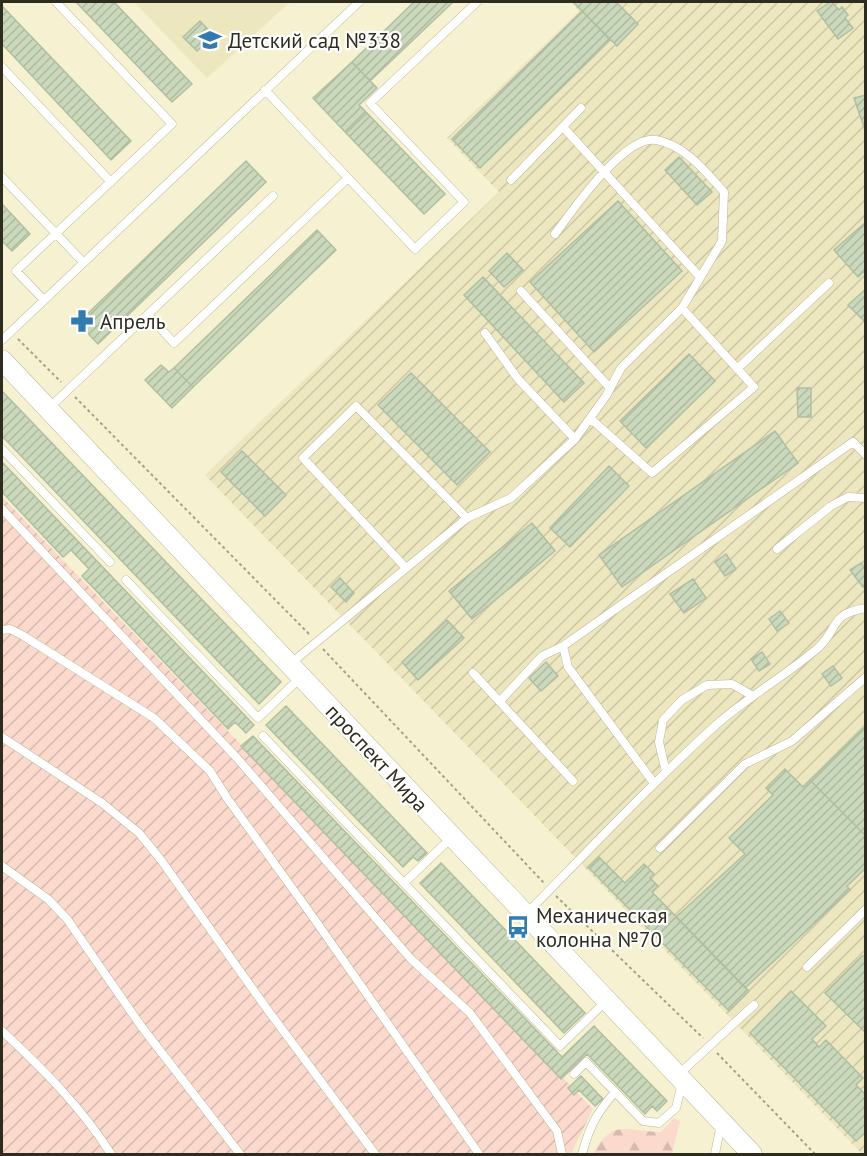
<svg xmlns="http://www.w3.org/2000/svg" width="867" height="1156" font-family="'PT Sans',sans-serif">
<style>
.built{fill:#ede7bf}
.industrial{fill:url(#industrial-furrows)}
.forest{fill:url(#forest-firs)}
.garden{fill:url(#garden-furrows)}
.building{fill:url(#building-hatch);stroke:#b0bfa1;stroke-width:1.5}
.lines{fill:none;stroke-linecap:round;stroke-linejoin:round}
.service-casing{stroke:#bcb797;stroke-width:9}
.tertiary-casing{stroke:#bcb797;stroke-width:21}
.path{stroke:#a5a188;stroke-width:2;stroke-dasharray:3 3;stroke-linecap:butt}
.service{stroke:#fff;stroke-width:8}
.tertiary{stroke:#fff;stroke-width:20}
.labels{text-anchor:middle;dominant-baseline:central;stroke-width:4.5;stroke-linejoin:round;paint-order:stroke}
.poi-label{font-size:21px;fill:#2e2c1f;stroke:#fff;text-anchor:start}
.street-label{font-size:21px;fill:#2e2c1f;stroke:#fff}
</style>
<defs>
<pattern id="industrial-furrows" width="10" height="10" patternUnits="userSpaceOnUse" patternTransform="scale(1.5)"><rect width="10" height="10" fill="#ede7bf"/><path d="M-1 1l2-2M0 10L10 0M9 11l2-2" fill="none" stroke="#ccc6a4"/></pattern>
<pattern id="forest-firs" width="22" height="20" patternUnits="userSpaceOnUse" patternTransform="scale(1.5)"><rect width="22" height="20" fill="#fbd9cc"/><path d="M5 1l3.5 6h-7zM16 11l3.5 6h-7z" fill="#d7baaf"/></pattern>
<pattern id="garden-furrows" width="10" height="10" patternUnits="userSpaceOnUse" patternTransform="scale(1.5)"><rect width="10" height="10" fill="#fbd9cc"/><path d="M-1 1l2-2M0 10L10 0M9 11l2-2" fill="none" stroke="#d7baaf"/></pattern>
<pattern id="building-hatch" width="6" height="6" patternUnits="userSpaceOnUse" patternTransform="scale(1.5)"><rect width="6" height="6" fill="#cad9bb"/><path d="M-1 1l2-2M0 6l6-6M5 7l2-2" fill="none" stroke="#aebaa0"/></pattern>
</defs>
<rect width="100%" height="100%" fill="#f6f1d0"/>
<path class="built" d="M 134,2 L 290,2 L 207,78 Z"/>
<path class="industrial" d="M 571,2 L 865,2 L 865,1154 L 862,1154 L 205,475 L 499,192 L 447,138 L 579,11 Z"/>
<path class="forest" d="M 674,1118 L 680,1121 L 672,1154 L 593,1154 C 612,1118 627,1131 661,1132 Z"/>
<path class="garden" d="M 2,497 L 593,1109 L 571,1154 L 2,1154 Z"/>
<path class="building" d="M 76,2 L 114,2 L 192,84 L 172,102 Z
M 414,2 L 453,2 L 370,81 L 352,62 Z
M 573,2 L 616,2 L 638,24 L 617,46 Z
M 830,2 L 832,2 L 839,10 L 842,7 L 848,15 L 845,18 L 853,28 L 838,39 L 817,11 Z
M 3,7 L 131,141 L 111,160 L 2,44 L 2,9 Z
M 582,11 L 610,40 L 480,168 L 452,139 Z
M 200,21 L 214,36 L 197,51 L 183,37 Z
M 352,62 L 377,88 L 359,105 L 367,113 L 346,133 L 313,98 Z
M 866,95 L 866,133 L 854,98 Z
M 367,113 L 445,194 L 424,214 L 346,133 Z
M 679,157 L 712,192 L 697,205 L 665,170 Z
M 246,161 L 266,182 L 98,344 L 78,323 Z
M 618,201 L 682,271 L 594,352 L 530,282 Z
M 2,204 L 30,234 L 12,251 L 2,241 Z
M 866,222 L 866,270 L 858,277 L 834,250 Z
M 317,230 L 336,250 L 193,387 L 174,368 Z
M 507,253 L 523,270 L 504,287 L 489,271 Z
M 483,277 L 584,383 L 564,402 L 464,295 Z
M 866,289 L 866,323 L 848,305 Z
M 689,354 L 715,381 L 646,448 L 620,421 Z
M 161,365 L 169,372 L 174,368 L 193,387 L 172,408 L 145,380 Z
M 411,373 L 490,452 L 457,485 L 378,405 Z
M 797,388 L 811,388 L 811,417 L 798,417 Z
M 2,391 L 281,682 L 259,704 L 2,436 Z
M 775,431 L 798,463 L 622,587 L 599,555 Z
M 242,451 L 286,495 L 265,516 L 221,472 Z
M 2,462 L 254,725 L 246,733 L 235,722 L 228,729 L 82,576 L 89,569 L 71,550 L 63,557 L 2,492 Z
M 609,466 L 629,486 L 570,547 L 550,528 Z
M 532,523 L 555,551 L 472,619 L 449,591 Z
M 726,554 L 736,569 L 725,576 L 715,562 Z
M 861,563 L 866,569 L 866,586 L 863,587 L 850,570 Z
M 340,578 L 354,593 L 346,602 L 331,587 Z
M 693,579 L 706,598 L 684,613 L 670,594 Z
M 780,611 L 789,623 L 777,631 L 769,619 Z
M 447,620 L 464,638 L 418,680 L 402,662 Z
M 762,652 L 770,664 L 759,671 L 751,659 Z
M 546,662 L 558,676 L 541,691 L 529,678 Z
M 833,666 L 842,678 L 831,686 L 822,674 Z
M 286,706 L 427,853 L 418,861 L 413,857 L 403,867 L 266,725 Z
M 866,726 L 866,836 L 810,780 Z
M 253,736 L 562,1057 L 594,1026 L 667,1101 L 657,1111 L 652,1106 L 645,1114 L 587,1054 L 561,1079 L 241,746 Z
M 785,769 L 803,787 L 810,780 L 866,836 L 866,868 L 847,886 L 850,890 L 745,988 L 676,917 L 745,854 L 729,838 L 773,795 L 766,788 Z
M 599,857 L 625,883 L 644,864 L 654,874 L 650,878 L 658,886 L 652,892 L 749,991 L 729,1011 L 588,867 Z
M 441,863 L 585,1013 L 564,1033 L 420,883 Z
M 862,956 L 866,956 L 866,1033 L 825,993 Z
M 791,991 L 826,1026 L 812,1039 L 819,1047 L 826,1040 L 863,1078 L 856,1085 L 866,1095 L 866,1132 L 856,1141 L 750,1033 Z
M 581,1076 L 603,1099 L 595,1106 L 579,1090 L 574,1095 L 568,1088 Z"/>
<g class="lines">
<g class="service-casing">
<path id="service" d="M 2,67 L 111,182
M 265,90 L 415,249 L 464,202 L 370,103 L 477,2
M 563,127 L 700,277
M 2,177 L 83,262
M 511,180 L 581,108
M 521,291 L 610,388
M 44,300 L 16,271 L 172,124 L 56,2
M 148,315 L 174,343 L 348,178
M 485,333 L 518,379 L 575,439
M 2,340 L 359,2
M 737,369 L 829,283
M 49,408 L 273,196
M 591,419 L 652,473 L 754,387 L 682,308
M 2,449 L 110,562
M 2,509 L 237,758 L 411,959 L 470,1013 L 557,1131 L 562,1154
M 777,549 L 831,506 L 848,497 L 866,498
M 406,568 L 303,458 L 356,406 L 467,518
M 126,580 L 258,718 L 301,677
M 2,630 L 10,629 L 22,635 L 154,718 L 210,771 L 227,798 L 308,910 L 479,1154
M 290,664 L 467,518 L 511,498 L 575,439 L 606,396 L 621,368 L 682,308 L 722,241 L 724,192 C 705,171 685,145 656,140 C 625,134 572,211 555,234
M 473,673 L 573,781
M 500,701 L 542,656 L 563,646
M 263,736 L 560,1046 L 606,1001
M 2,737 L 102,803 L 139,833 L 161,860 L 267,1009 L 375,1154
M 666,772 L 659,742 L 663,720 L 682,700 L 707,685 L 732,684 L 753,696
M 654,783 L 568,667 L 563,646 L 853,442 L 866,455
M 660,848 L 745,764 L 792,741 L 866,677
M 2,866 L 49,900 L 67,919 L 141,1026 L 240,1154
M 404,883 L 452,837
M 526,914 C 589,850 651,784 717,724 C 749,696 787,675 819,647 C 839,628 829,614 866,608
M 807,967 L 866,909
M 2,1031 C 42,1068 82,1108 111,1154
M 574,1074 L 586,1062 L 643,1121 L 659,1123 L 676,1108 L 682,1083
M 678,1075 L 754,1005
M 582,1154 C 590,1126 595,1115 615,1092
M 715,1154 L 721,1124"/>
</g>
<g class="tertiary-casing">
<path id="tertiary" d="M 2,360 L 752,1154"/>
</g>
<path class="path" d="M 18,339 L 61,382
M 75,397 L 309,634
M 323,649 L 544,883
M 556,896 L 703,1038
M 717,1053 L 815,1154"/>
<use href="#service" class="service"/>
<use href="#tertiary" class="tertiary"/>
</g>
<defs>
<g id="school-bare" transform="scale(1.8)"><path d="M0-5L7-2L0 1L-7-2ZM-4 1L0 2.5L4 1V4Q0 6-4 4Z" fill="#327baf" stroke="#fff" stroke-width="2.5" paint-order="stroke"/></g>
<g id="pharmacy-bare" transform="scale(1.8)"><path d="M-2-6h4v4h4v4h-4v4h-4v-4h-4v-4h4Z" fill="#327baf" stroke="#fff" stroke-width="2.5" paint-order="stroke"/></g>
<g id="bus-bare" transform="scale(1.8)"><path d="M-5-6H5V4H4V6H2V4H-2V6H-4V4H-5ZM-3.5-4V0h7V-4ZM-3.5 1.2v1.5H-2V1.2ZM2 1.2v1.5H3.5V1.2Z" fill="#327baf" stroke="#fff" stroke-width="2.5" paint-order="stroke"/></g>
</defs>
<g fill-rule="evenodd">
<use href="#school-bare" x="210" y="40"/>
<use href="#pharmacy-bare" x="82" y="321"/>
<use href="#bus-bare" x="518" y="927"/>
</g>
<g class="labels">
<g class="poi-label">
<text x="228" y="40">Детский сад №338</text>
<text x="100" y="321">Апрель</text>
<text x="536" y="915">Механическая<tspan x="536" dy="24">колонна №70</tspan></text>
</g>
<g class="street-label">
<text transform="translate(377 758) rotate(47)">проспект Мира</text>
</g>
</g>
<rect width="867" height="1156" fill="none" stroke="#2e2c1f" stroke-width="6"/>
</svg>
